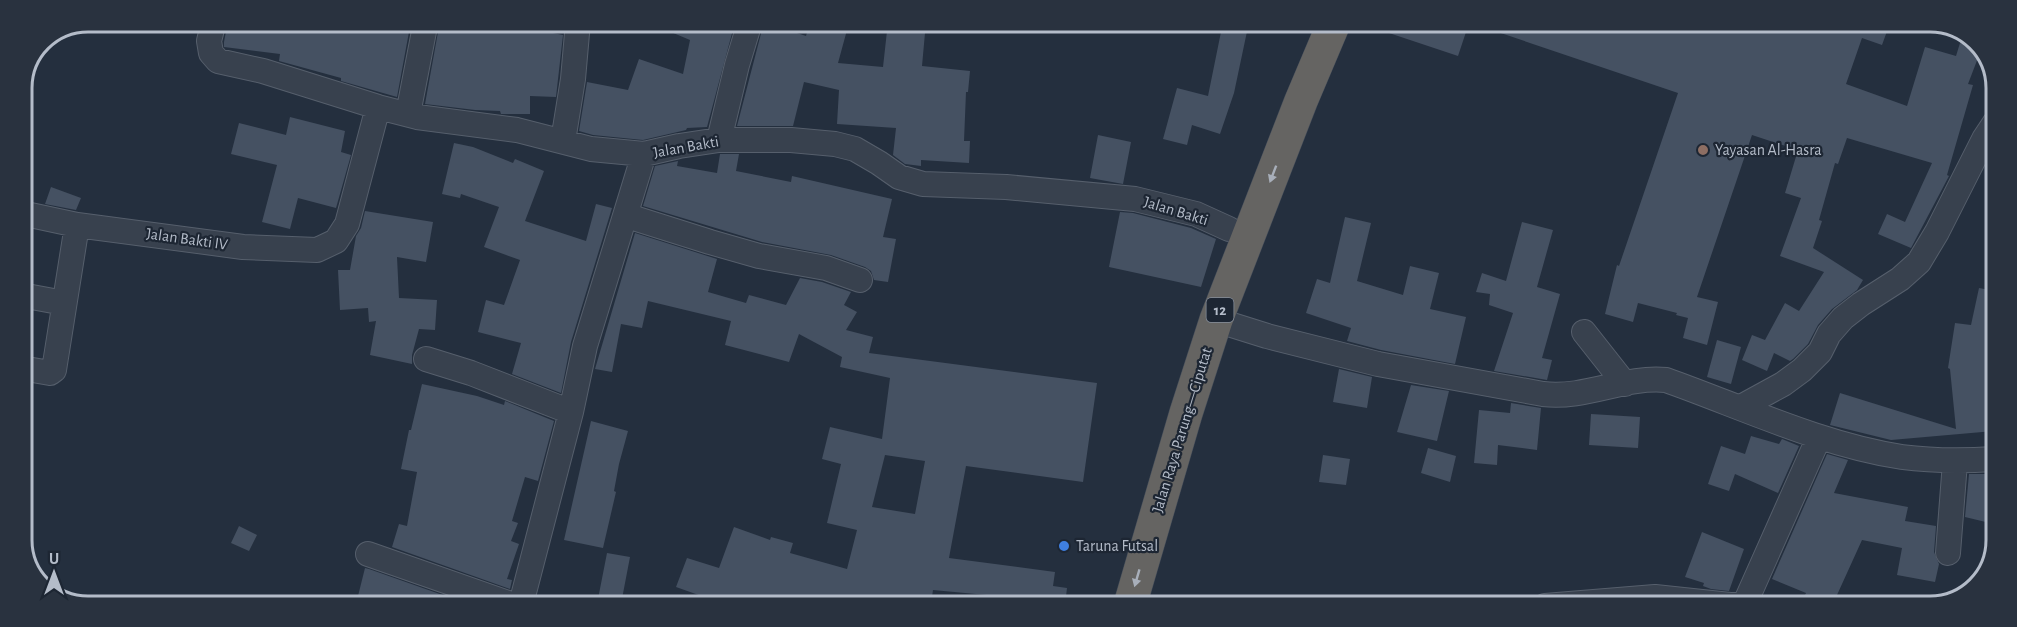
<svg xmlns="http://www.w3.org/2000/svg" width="2017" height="627" font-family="'Alegreya Sans',sans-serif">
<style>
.building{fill:#455162;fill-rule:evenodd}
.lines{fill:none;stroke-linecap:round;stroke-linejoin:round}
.minor-casing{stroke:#565f6c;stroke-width:26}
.trunk-casing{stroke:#434c59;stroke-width:34}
.minor{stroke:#38414e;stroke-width:24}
.trunk{stroke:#656462;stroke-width:33}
.oneway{fill:#a8afba}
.education-dot{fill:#8d6e63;stroke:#1d2633;stroke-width:2}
.shop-dot{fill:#3f7fe0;stroke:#1d2633;stroke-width:2}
.labels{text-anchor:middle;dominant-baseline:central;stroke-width:4.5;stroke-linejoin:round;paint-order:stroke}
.shield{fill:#1d2633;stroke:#878f9c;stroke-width:1.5}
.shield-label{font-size:15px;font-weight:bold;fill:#b4bcc9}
.street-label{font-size:16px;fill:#b4bcc9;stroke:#1d2633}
.poi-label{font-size:16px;fill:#b4bcc9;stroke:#1d2633;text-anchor:start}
.rim{fill:none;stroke:#b4bcc9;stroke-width:3}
</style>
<rect width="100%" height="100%" fill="#242f3e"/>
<path class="building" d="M 228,21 L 342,21 L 379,30 L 381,21 L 411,21 L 397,97 L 341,81 L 341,78 L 279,61 L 280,54 L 224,47 L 224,42 Z
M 440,21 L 535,22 L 533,29 L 563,35 L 556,97 L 530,96 L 530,114 L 501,114 L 500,111 L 475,110 L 425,104 Z
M 647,22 L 735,22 L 707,127 L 687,128 L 686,130 L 643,140 L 593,135 L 579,131 L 587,82 L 628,90 L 639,59 L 683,74 L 690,40 Z
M 764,22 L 806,36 L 810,22 L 847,30 L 838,63 L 883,67 L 888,22 L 926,22 L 922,66 L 970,71 L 968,92 L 966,92 L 964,141 L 970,141 L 969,163 L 921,160 L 921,166 L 905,164 L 893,155 L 896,128 L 837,124 L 839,90 L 804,82 L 793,126 L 737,126 Z
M 1223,22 L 1249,22 L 1234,93 L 1220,134 L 1192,125 L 1187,145 L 1163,139 L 1177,88 L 1208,96 Z
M 1368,23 L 1469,23 L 1458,56 L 1368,26 Z
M 1480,23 L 1890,23 L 1882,45 L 1862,38 L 1846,84 L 1907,106 L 1925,47 L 1956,56 L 1960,43 L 1981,50 L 1968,84 L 1973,85 L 1947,175 L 1949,176 L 1911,248 L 1878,234 L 1887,214 L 1905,222 L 1932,163 L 1847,138 L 1838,164 L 1835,163 L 1819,220 L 1822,221 L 1813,248 L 1863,280 L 1857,290 L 1832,309 L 1818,325 L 1808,344 L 1793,359 L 1790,361 L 1774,353 L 1767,371 L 1742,360 L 1752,335 L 1765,340 L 1785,303 L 1799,311 L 1824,272 L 1780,256 L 1801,198 L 1785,193 L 1798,150 L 1752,135 L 1697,297 L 1718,302 L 1707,345 L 1683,338 L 1688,318 L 1676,315 L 1677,313 L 1638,303 L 1633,322 L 1605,314 L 1617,265 L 1619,266 L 1678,93 L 1480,26 Z
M 290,117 L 345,131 L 341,152 L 351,155 L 336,208 L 298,198 L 290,229 L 262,222 L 277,165 L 231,154 L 239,123 L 286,135 Z
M 1098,135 L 1131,142 L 1123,184 L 1090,178 Z
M 454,143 L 473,147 L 513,163 L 515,159 L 544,171 L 525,221 L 586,241 L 596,204 L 612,208 L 571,342 L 561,393 L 512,374 L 521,343 L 478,332 L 486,300 L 504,305 L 520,260 L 484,247 L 499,207 L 461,194 L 460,198 L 442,194 Z
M 720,154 L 739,154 L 736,171 L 791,182 L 792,176 L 892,199 L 883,237 L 896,239 L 888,282 L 874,280 L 871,271 L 865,267 L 831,255 L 762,242 L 643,206 L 655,166 L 678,161 L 677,166 L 717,173 Z
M 51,187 L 81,198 L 76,210 L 45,204 Z
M 365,211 L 433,222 L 426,262 L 397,257 L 399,298 L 437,300 L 435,330 L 419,329 L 412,355 L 412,364 L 370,355 L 376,321 L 369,322 L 368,308 L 340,310 L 338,270 L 350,270 L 356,236 L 361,228 Z
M 1120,212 L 1133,213 L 1191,228 L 1216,239 L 1201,287 L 1109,267 Z
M 1345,217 L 1371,223 L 1357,281 L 1403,295 L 1410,266 L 1439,273 L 1430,309 L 1466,317 L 1455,364 L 1381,350 L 1347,341 L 1351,328 L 1306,313 L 1317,279 L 1330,283 Z
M 1522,222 L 1553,230 L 1537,287 L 1560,294 L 1542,358 L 1552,360 L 1547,380 L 1494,371 L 1513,313 L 1489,305 L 1490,294 L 1476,292 L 1482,273 L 1506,281 Z
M 635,233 L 717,259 L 708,292 L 746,303 L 749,295 L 786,305 L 800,278 L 822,282 L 851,292 L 844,305 L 857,312 L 846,330 L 873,337 L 869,353 L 1097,383 L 1083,482 L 966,466 L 949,558 L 1055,572 L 1053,586 L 1067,588 L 1065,605 L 1015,605 L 1015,603 L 996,601 L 997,596 L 933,590 L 931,604 L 869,596 L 867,605 L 724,604 L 676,587 L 687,558 L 719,568 L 734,527 L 770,540 L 771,537 L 793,543 L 790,553 L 847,569 L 857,530 L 827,523 L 841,464 L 822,459 L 830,427 L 882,439 L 890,378 L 840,367 L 842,357 L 799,334 L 789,362 L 725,345 L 731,321 L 648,301 L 642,328 L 621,324 L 612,372 L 595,369 ZM 885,455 L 925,461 L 915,514 L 872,507 Z
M 1979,288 L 1995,291 L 1994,431 L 1891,440 L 1830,425 L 1840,393 L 1956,429 L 1950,369 L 1948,368 L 1955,323 L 1971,325 Z
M 1717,340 L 1741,347 L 1731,384 L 1707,377 Z
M 1339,369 L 1372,377 L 1367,408 L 1333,402 Z
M 422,384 L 477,396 L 504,405 L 505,401 L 554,421 L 538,481 L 525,477 L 512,521 L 518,523 L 511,541 L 519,544 L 507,579 L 512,580 L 510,589 L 392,547 L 399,524 L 407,526 L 417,472 L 401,469 L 409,430 L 411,430 Z
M 1411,385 L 1449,391 L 1437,441 L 1397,432 Z
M 1511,403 L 1541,408 L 1537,450 L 1498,445 L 1497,465 L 1474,463 L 1479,410 L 1510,413 Z
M 1591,414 L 1640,417 L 1638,448 L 1589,445 Z
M 591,421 L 628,431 L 619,464 L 614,491 L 616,492 L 603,548 L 564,540 Z
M 1751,436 L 1779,444 L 1782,439 L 1799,446 L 1778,493 L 1735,474 L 1729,491 L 1708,484 L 1721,446 L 1745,454 Z
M 1428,448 L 1456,456 L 1450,482 L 1421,473 Z
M 1827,454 L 1848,460 L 1834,493 L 1908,507 L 1905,521 L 1936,526 L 1934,552 L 1939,564 L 1935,582 L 1897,575 L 1902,548 L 1862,540 L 1832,606 L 1800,606 L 1806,593 L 1772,579 Z
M 1323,455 L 1350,459 L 1346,485 L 1319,482 Z
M 1969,474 L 1994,474 L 1994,524 L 1965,517 Z
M 239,526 L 257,535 L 249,551 L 231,543 Z
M 1702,532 L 1744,549 L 1729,591 L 1711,589 L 1703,586 L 1704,583 L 1685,577 Z
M 607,553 L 630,557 L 621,604 L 597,604 Z
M 365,568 L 369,569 L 468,604 L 356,604 Z"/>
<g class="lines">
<g class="minor-casing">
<path id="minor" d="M 214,21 L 209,41 L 211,53 L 218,61 L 263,71 L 378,107 L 417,117 L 517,130 L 591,149 L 644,154 L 679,146 L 719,140 L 791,140 L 835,144 L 855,149 L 879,163 L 899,177 L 923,184 L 1006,187 L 1135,199 L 1196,214 L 1229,229
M 408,114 L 426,21
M 719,140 L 737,65 L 750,22
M 563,141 L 573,79 L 578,22
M 21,213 L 77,225
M 626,213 L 637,219 L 710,242 L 759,256 L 826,268 L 860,280
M 21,295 L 64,303
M 1216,320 L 1267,336 L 1378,364 L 1543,394 C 1587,399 1624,376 1666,380 C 1742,407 1822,445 1902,457 C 1933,461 1963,461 1994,459
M 1584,332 L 1625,384
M 426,359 L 471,373 L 571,412
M 21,368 L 50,373 L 54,370 L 77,225 L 243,247 L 317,250 L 336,241 L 347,224 L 378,107
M 1741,407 L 1783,384 L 1802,370 L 1820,352 L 1829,334 L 1843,318 L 1861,304 L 1900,279 L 1919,262 L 1937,232 L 1984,139 L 1996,121
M 1948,553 L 1955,462
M 368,554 L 511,604
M 521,604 L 571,412 L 585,346 L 644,154
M 1545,606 L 1655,597 L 1730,605 L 1741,605 L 1746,601 L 1819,437"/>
</g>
<g class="trunk-casing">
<path id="trunk" d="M 1130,605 L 1186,413 L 1216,320 L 1301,101 L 1334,23"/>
</g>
<use href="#minor" class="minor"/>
<use href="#trunk" class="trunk"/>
</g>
<defs><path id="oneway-solid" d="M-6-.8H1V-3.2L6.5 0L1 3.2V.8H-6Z" transform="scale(1.5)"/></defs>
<g class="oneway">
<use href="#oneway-solid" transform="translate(1273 174) rotate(111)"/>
<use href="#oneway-solid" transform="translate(1137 578) rotate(106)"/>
</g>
<circle class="education-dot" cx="1703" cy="150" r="6"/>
<circle class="shop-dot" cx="1064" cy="546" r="6"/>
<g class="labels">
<rect class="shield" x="1206.5" y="298" width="27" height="24" rx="4.5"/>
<g class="shield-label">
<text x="1220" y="310">12</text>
</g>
<g class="street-label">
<text transform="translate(686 147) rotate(-10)">Jalan Bakti</text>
<text transform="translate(1176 211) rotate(17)">Jalan Bakti</text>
<text transform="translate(187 239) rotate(8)">Jalan Bakti IV</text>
<text transform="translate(1182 430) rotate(-73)">Jalan Raya Parung—Ciputat</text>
</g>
<g class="poi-label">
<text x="1715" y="150">Yayasan Al-Hasra</text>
<text x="1076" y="546">Taruna Futsal</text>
</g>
</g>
<path d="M0 0H2017V627H0ZM88 32H1930A56 56 0 0 1 1986 88V540A56 56 0 0 1 1930 596H88A56 56 0 0 1 32 540V88A56 56 0 0 1 88 32Z" fill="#29323f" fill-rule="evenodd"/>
<path class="rim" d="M88 32H1930A56 56 0 0 1 1986 88V540A56 56 0 0 1 1930 596H88A56 56 0 0 1 32 540V88A56 56 0 0 1 88 32Z"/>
<g transform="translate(54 573)" stroke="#1d2633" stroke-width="4.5" paint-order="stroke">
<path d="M0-4.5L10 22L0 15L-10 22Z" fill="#b4bcc9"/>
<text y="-9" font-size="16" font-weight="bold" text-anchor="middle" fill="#b4bcc9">U</text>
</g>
</svg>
